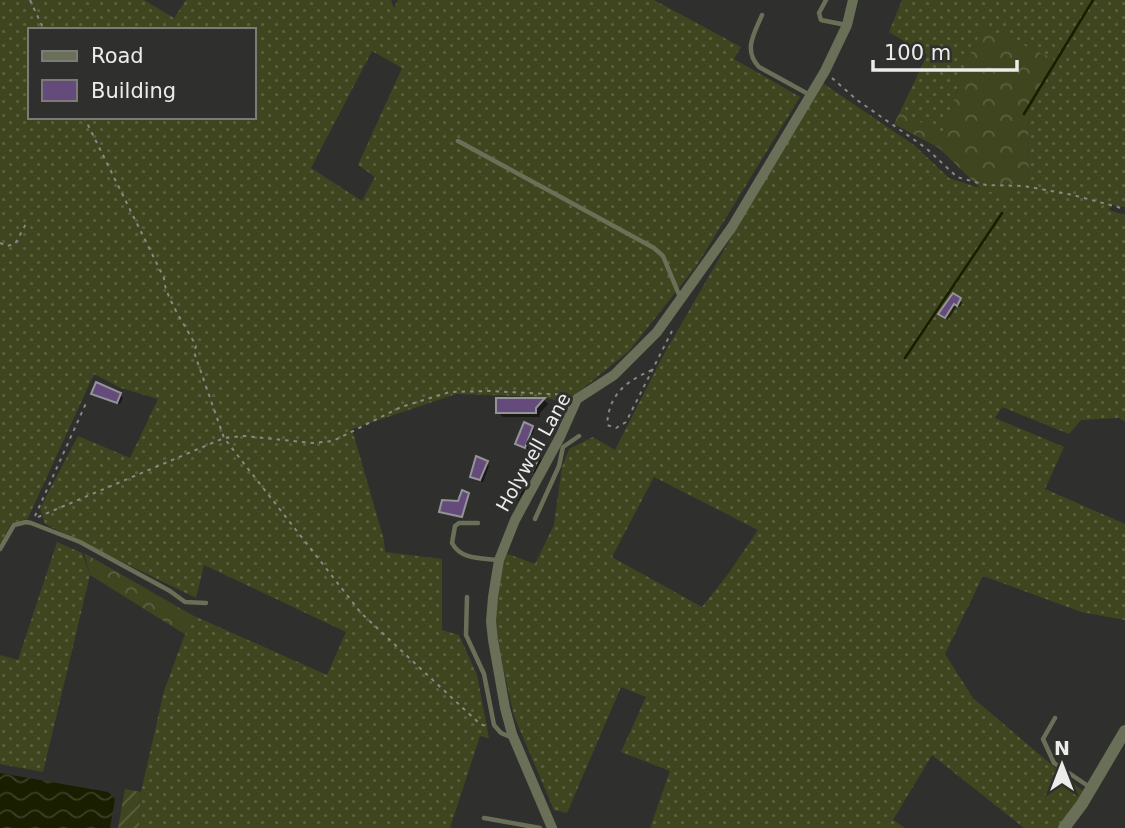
<svg xmlns="http://www.w3.org/2000/svg" width="1125" height="828" font-family="'DejaVu Sans',sans-serif">
<style>
.grass{fill:url(#grass-dots);fill-rule:evenodd}
.forest{fill:url(#forest-crowns)}
.garden{fill:url(#garden-furrows)}
.water{fill:url(#water-waves)}
.shadow{fill:#0007}
.lines{fill:none;stroke-linecap:round;stroke-linejoin:round}
.stream{stroke:#191e01;stroke-width:2.5}
.building{fill:#644b7c;stroke:#949396;stroke-width:2}
.path{stroke:#888986;stroke-width:2;stroke-dasharray:3.5 5;stroke-linecap:butt}
.service{stroke:#6a6f57;stroke-width:4.5}
.minor{stroke:#6a6f57;stroke-width:10}
.tertiary{stroke:#6a6f57;stroke-width:12}
.labels{text-anchor:middle;dominant-baseline:central;stroke-width:6;stroke-linejoin:round;paint-order:stroke}
.street-label{font-size:19px;fill:#ecedeb;stroke:#2f302d}
</style>
<defs>
<pattern id="grass-dots" width="8" height="8" patternUnits="userSpaceOnUse" patternTransform="scale(1.75)"><rect width="8" height="8" fill="#3f461f"/><path d="M2 2h.1M6 6h.1" fill="none" stroke="#5b6140" stroke-width="1.8" stroke-linecap="round"/></pattern>
<pattern id="forest-crowns" width="20" height="18" patternUnits="userSpaceOnUse" patternTransform="scale(1.75)"><rect width="20" height="18" fill="#3f461f"/><path d="M2 6a3 3 0 1 1 6 0M12 15a3 3 0 1 1 6 0" fill="none" stroke="#5b6140"/></pattern>
<pattern id="garden-furrows" width="10" height="10" patternUnits="userSpaceOnUse" patternTransform="scale(1.75)"><rect width="10" height="10" fill="#3f461f"/><path d="M-1 1l2-2M0 10L10 0M9 11l2-2" fill="none" stroke="#5b6140"/></pattern>
<pattern id="water-waves" width="16" height="10" patternUnits="userSpaceOnUse" patternTransform="scale(1.75)"><rect width="16" height="10" fill="#191e01"/><path d="M0 5q4-4 8 0t8 0" fill="none" stroke="#3b3f26"/></pattern>
</defs>
<rect width="100%" height="100%" fill="#2f302d"/>
<path class="grass" d="M 0,0 L 144,0 L 174,18 L 186,0 L 391,0 L 394,8 L 398,0 L 654,0 L 741,47 L 734,59 L 800,97 L 697,265 L 629,351 L 565,403 L 544,397 L 456,394 L 352,429 L 384,540 L 385,552 L 442,559 L 442,630 L 459,635 L 477,675 L 489,738 L 480,736 L 450,828 L 139,828 L 141,792 L 164,691 L 192,615 L 327,675 L 346,632 L 204,565 L 196,598 L 45,524 L 40,508 L 78,436 L 130,458 L 158,399 L 121,388 L 94,374 L 28,518 L 11,524 L 0,544 ZM 30,30 L 254,30 L 254,117 L 30,117 ZM 372,51 L 402,68 L 358,165 L 375,177 L 362,201 L 311,168 Z
M 902,0 L 1125,0 L 1125,207 L 1112,205 L 1109,210 L 1125,215 L 1125,422 L 1119,418 L 1081,420 L 1069,434 L 1002,407 L 995,418 L 1064,447 L 1045,489 L 1125,524 L 1125,620 L 1081,612 L 983,576 L 945,654 L 973,698 L 1085,793 L 1059,828 L 1024,828 L 932,755 L 893,820 L 905,828 L 650,828 L 670,771 L 621,752 L 646,697 L 621,687 L 567,813 L 554,810 L 514,716 L 496,636 L 496,595 L 505,553 L 535,564 L 554,525 L 562,467 L 569,449 L 593,437 L 615,450 L 664,354 L 821,82 L 914,145 L 949,178 L 1004,196 L 1008,189 L 1029,191 L 1028,112 L 1054,59 L 965,66 L 943,134 L 900,112 L 927,55 L 889,32 ZM 654,477 L 758,530 L 728,574 L 702,607 L 612,557 Z
M 57,542 L 82,553 L 90,575 L 43,772 L 0,764 L 0,655 L 18,660 Z"/>
<path class="forest" d="M 983,27 L 1054,59 L 1028,112 L 1029,191 L 1009,189 L 1004,196 L 981,189 L 939,148 L 894,124 L 900,112 L 943,134 L 965,66 Z
M 84,553 L 192,615 L 186,635 L 90,575 Z"/>
<path class="garden" d="M 125,789 L 141,792 L 139,828 L 118,828 Z"/>
<path class="water" d="M 0,773 L 108,792 L 115,799 L 110,828 L 0,828 Z"/>
<path class="shadow" d="M 953,295 L 963,303 L 960,307 L 957,306 L 948,320 L 943,317 Z
M 93,394 L 120,395 L 123,398 L 120,404 Z
M 498,399 L 544,400 L 548,404 L 540,413 L 540,417 L 503,417 L 498,412 Z
M 532,427 L 534,430 L 528,449 L 520,446 Z
M 533,454 L 542,460 L 535,474 L 526,468 Z
M 487,463 L 489,466 L 483,482 L 474,479 L 472,477 Z
M 523,486 L 526,489 L 518,501 L 513,498 Z"/>
<g class="lines">
<path class="stream" d="M 1024,114 L 1093,0
M 905,358 L 1002,213"/>
</g>
<path class="building" d="M 953,293 L 961,298 L 957,306 L 954,304 L 945,318 L 938,314 Z
M 96,382 L 121,393 L 117,403 L 91,394 Z
M 496,398 L 545,398 L 536,408 L 536,413 L 496,413 Z
M 524,422 L 533,426 L 525,448 L 515,444 Z
M 532,452 L 540,456 L 532,472 L 524,468 Z
M 476,456 L 488,461 L 480,480 L 470,477 Z
M 518,481 L 524,485 L 515,500 L 508,496 Z
M 462,490 L 469,493 L 462,517 L 439,512 L 442,500 L 458,501 Z"/>
<g class="lines">
<path class="path" d="M 30,0 L 44,30
M 832,78 L 857,100 L 926,148 L 957,177 L 986,185 L 1024,186 L 1073,195 L 1125,209
M 84,117 L 164,278 C 164,296 187,328 196,346 L 194,352 L 224,438 L 361,613 L 480,724 L 486,726
M 0,243 L 7,246 L 15,244 L 27,222
M 652,370 C 625,382 609,394 607,425 L 616,428 L 626,422 L 674,327
M 35,516 L 87,401
M 38,517 L 224,438 L 244,436 L 313,443 L 333,441 L 401,407 L 450,392 L 489,391 L 569,395"/>
<path class="service" d="M 826,0 L 819,13 L 821,20 L 846,25
M 762,15 C 754,34 743,50 759,67 L 810,95
M 458,141 L 654,248 L 663,256 L 680,297
M 535,519 L 559,466 L 563,447 L 579,436
M 478,523 L 459,523 L 455,526 L 452,543 C 461,560 481,558 498,560
M 0,549 L 14,525 L 26,522 L 31,523 L 80,542 L 170,591 L 185,602 L 206,603
M 467,597 L 466,635 L 484,674 L 494,725 L 501,733 L 513,738
M 1055,718 L 1043,739 L 1054,763 L 1091,788
M 484,818 L 540,828"/>
<path class="minor" d="M 552,828 L 512,734 L 505,708 L 493,640 L 491,621 L 493,597 L 499,560 L 515,520 L 560,437 L 577,399 L 614,375 L 657,332 L 732,227 L 825,71 L 847,25 L 853,0"/>
<path class="tertiary" d="M 1064,828 L 1082,804 L 1125,731"/>
</g>
<g class="labels">
<g class="street-label">
<text transform="translate(533 452) rotate(-61)">Holywell Lane</text>
</g>
</g>
<rect x="28" y="28" width="228" height="91" fill="#2f302d" stroke="#7b7c79" stroke-width="2"/>
<rect x="42" y="51" width="35" height="10" fill="#6a6f57" stroke="#7b7c79" stroke-width="2"/>
<text x="91" y="63" font-size="21" fill="#ecedeb">Road</text>
<rect x="42" y="80" width="35" height="21" fill="#644b7c" stroke="#7b7c79" stroke-width="2"/>
<text x="91" y="98" font-size="21" fill="#ecedeb">Building</text>
<g transform="translate(1062 765)" stroke="#2f302d" stroke-width="5" paint-order="stroke">
<path d="M0-5L12 26L0 18L-12 26Z" fill="#ecedeb"/>
<text y="-10" font-size="19" font-weight="bold" text-anchor="middle" fill="#ecedeb">N</text>
</g>
<path d="M873 60v10h144v-10" fill="none" stroke="#ecedeb" stroke-width="3.5"/>
<text x="884" y="60" font-size="21" fill="#ecedeb" stroke="#2f302d" stroke-width="5" paint-order="stroke">100 m</text>
</svg>
